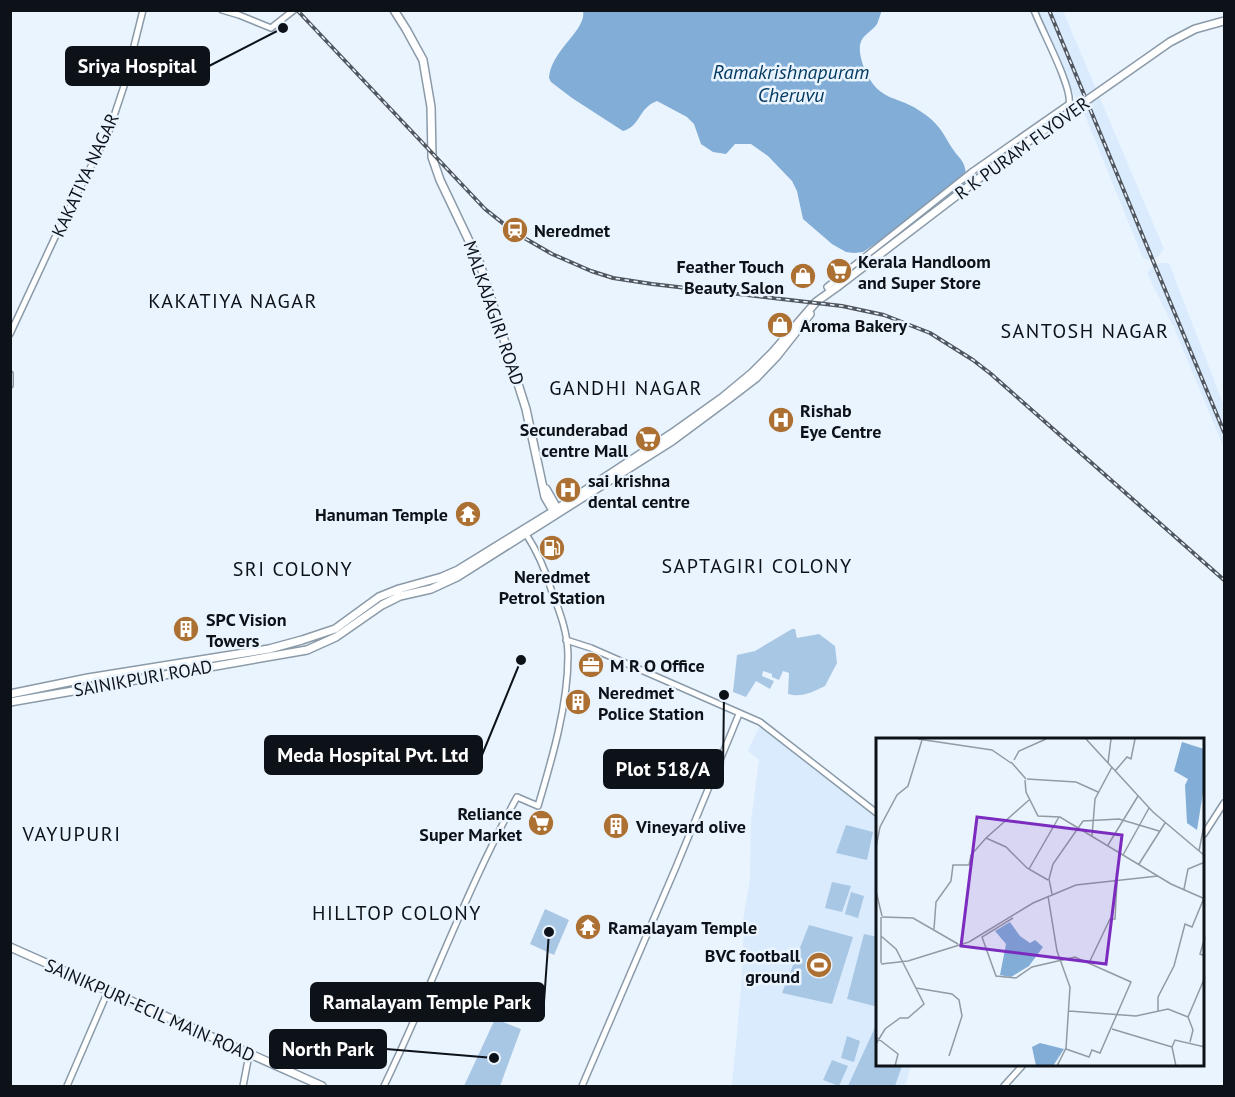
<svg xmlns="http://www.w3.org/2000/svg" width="1235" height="1097" font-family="'PT Sans',sans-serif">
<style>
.built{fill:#d9ebfd}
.green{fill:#a8c7e4}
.water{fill:#81add6}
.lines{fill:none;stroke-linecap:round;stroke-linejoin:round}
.minor-casing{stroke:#8a9aa9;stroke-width:8}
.major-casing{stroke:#8a9aa9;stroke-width:10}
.minor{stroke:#fff;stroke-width:5}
.major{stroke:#fff;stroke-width:7}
.rail-casing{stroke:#51575f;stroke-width:4}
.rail{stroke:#eaf4fe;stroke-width:1.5;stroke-dasharray:4.5;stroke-linecap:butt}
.major-bridge-casing{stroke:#8a9aa9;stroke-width:10;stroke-linecap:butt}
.major-bridge{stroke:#fff;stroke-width:7}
.labels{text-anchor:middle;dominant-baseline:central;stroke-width:5;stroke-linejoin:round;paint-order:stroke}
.street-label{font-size:18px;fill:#0d1218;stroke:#eaf4fe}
.poi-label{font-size:18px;font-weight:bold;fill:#0d1218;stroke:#eaf4fe;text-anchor:start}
.water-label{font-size:20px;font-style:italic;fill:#043a61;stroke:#eaf4fe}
.neighbourhood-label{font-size:20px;letter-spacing:1.5px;fill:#0d1218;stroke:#eaf4fe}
.inset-road{fill:none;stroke:#929aa2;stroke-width:1.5}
.view{fill:#7b2cbf;fill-opacity:0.15;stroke:#7b2cbf;stroke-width:3}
.inset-edge{fill:none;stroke:#0d1218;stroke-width:3}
.leader{fill:none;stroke:#0d1218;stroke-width:2}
.callout-dot{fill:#0d1218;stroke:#eaf4fe;stroke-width:2}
.callout{fill:#0d1218;stroke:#0d1218;stroke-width:2}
.callout-label{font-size:20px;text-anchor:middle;font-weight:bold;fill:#fff}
</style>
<rect width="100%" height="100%" fill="#eaf4fe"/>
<path class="built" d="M 1037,11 L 1063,11 L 1164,249 L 1158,257 L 1150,260 L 1143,258 L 1086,118 L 1075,97 Z
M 1161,263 L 1169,263 L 1224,406 L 1224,448 L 1174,328 L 1147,273 L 1153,266 Z
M 760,725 L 878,818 L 878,1066 L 911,1066 L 905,1086 L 732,1086 L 741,989 L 744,924 L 743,920 L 750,879 L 751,821 L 759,760 L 748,751 Z"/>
<path class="green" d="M 792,629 L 795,629 L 797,638 L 819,634 L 835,646 L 837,663 L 825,686 C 812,692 802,698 788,694 L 789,673 L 783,671 L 779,680 L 772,677 L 772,674 L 763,671 L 762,676 L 774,681 L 770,689 L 756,681 L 746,697 L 733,692 L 737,655 L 755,651 Z
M 846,825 L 873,832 L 867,860 L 836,853 Z
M 832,882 L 851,886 L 842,912 L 825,908 Z
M 851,892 L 864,896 L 858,918 L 845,914 Z
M 545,909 L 569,920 L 554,955 L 530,944 Z
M 809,925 L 853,937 L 832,1004 L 782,993 Z
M 864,934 L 878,937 L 878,1007 L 847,999 Z
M 495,1019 L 521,1029 L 500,1086 L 464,1086 Z
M 878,1021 L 878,1066 L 902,1066 L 895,1086 L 848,1086 Z
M 847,1036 L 860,1041 L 854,1062 L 841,1058 Z
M 832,1060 L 848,1066 L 839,1086 L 823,1080 Z"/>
<path class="water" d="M 583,11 L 882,11 C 880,14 879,20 877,24 C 872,32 862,34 860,45 C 859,53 862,64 866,72 C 880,103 899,95 923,113 C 939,124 943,133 952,148 C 960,160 965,160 966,175 L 887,236 L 863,252 L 854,253 L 846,252 L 832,244 L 803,219 L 797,191 L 792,181 L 768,156 L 751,144 L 735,144 L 726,154 L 713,152 L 701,144 L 694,124 L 687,117 L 657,101 C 638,108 641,126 623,131 L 572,98 L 551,82 L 549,78 C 551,50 587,30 583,11 Z"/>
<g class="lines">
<g class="minor-casing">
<path id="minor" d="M 222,10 L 239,15 L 271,28 L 294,10
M 830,292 L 827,287 L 973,171 L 1069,104 C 1073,88 1041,29 1034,10
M 10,334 L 57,233 L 109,131 L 124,86 L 143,10
M 10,374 L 10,385
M 566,640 L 591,648 L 760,722 L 878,814
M 1204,834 L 1224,803
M 67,1086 L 108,991
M 243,1086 L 249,1055
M 384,1086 C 430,991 466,890 517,797 L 538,806 C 552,759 568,705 568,656 C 568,632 559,610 551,589 C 545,569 537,551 526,534
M 582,1086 L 676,867 L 739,714
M 1004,1086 L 1022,1066"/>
</g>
<g class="major-casing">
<path id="major" d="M 394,10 L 406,29 L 423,60 L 431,107 L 432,157 L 440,180 L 480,264 L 526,409 L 545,497 L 555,514
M 546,489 L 558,510
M 10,694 L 88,678 L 269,649 L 302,640 L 335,629 L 379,597 L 399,589 L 442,577 L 458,570 L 557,509 L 671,434 L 723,397 L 752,373 L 773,352 L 816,302 L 837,287
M 10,702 L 307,650 L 336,637 L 382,605 L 400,596 L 431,589 L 457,577 L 672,441 L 726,401 L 756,378 L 777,356 L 810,314
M 10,947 L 322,1086"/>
</g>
<use href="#minor" class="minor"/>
<use href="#major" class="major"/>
<g class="rail-casing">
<path id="rail" d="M 297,10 L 485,209 L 514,232 L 552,254 L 591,271 L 613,278 L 652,284 L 842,306 L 884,315 L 930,333 L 973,360 L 991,374 L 1224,580
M 1049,10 L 1224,432"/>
</g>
<use href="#rail" class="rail"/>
<g class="major-bridge-casing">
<path id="major-bridge" d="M 837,287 L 1016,150 L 1170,42 L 1195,29 L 1224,21"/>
</g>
<use href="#major-bridge" class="major-bridge"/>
</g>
<defs>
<g id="station-disc" transform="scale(1.35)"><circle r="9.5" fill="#ac7132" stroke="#eaf4fe"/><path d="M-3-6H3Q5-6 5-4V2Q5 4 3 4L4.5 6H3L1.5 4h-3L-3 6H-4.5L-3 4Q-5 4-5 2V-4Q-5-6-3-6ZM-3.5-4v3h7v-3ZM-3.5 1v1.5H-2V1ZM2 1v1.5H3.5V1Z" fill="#fff"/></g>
<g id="supermarket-disc" transform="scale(1.35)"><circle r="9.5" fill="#ac7132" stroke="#eaf4fe"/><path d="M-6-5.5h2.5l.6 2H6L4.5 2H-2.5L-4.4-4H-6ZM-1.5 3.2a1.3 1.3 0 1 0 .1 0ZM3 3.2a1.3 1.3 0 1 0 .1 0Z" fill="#fff"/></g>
<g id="shop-disc" transform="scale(1.35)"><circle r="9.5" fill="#ac7132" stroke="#eaf4fe"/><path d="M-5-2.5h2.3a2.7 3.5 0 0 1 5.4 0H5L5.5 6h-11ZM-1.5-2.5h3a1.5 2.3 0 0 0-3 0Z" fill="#fff"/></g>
<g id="hospital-disc" transform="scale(1.35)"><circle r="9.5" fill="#ac7132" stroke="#eaf4fe"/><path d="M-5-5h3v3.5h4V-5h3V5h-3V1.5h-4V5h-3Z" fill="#fff"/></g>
<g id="temple-disc" transform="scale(1.35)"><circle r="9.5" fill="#ac7132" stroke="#eaf4fe"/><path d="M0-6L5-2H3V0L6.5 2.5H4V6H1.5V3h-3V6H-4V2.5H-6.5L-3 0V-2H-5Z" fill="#fff"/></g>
<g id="fuel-disc" transform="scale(1.35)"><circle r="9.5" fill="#ac7132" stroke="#eaf4fe"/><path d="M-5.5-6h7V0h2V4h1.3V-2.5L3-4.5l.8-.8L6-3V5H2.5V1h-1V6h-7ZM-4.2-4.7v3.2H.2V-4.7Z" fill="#fff"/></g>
<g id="building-disc" transform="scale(1.35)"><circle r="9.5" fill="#ac7132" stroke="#eaf4fe"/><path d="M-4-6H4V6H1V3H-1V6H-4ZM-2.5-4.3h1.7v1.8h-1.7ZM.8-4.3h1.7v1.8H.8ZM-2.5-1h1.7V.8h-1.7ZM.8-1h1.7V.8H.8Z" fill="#fff"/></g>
<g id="office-disc" transform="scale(1.35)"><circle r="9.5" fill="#ac7132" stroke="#eaf4fe"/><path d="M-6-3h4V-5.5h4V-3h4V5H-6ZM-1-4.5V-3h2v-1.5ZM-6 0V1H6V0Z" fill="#fff"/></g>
<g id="stadium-disc" transform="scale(1.35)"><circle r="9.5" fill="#ac7132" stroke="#eaf4fe"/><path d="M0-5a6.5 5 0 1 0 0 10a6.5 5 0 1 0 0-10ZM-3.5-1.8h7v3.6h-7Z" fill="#fff"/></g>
</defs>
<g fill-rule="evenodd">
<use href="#station-disc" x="515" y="230"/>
<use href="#supermarket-disc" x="839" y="271"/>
<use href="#shop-disc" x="803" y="276"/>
<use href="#shop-disc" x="780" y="325"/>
<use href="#hospital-disc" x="781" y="420"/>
<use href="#supermarket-disc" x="648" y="439"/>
<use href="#hospital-disc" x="568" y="490"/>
<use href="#temple-disc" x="468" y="514"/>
<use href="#fuel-disc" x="552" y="548"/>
<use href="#building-disc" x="186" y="629"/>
<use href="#office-disc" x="591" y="665"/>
<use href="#building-disc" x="578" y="702"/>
<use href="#supermarket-disc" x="541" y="823"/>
<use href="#building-disc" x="616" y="826"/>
<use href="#temple-disc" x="588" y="927"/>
<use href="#stadium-disc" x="819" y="965"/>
</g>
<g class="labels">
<g class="street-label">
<text transform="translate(1022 148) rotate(-36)">R K PURAM FLYOVER</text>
<text transform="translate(85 175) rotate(-65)">KAKATIYA NAGAR</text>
<text transform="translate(494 313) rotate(71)">MALKAJAGIRI ROAD</text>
<text transform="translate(143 678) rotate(-10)">SAINIKPURI ROAD</text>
<text transform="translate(150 1010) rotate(24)">SAINIKPURI-ECIL MAIN ROAD</text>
</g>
<g class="poi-label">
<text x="534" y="230">Neredmet</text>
<text x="858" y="261">Kerala Handloom<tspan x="858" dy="21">and Super Store</tspan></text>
<text x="784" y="266" text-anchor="end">Feather Touch<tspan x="784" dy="21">Beauty Salon</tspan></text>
<text x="800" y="325">Aroma Bakery</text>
<text x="800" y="410">Rishab<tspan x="800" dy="21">Eye Centre</tspan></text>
<text x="628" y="429" text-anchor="end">Secunderabad<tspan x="628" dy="21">centre Mall</tspan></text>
<text x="588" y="480">sai krishna<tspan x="588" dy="21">dental centre</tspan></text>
<text x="448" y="514" text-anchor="end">Hanuman Temple</text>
<text x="552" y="576" text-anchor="middle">Neredmet<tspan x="552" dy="21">Petrol Station</tspan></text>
<text x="206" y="619">SPC Vision<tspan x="206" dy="21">Towers</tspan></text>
<text x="610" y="665">M R O Office</text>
<text x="598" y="692">Neredmet<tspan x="598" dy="21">Police Station</tspan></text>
<text x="522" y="813" text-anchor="end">Reliance<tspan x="522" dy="21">Super Market</tspan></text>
<text x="636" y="826">Vineyard olive</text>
<text x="608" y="927">Ramalayam Temple</text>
<text x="800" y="955" text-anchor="end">BVC football<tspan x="800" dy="21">ground</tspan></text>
</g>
<g class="water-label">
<text x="791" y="72">Ramakrishnapuram<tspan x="791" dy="23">Cheruvu</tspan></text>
</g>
<g class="neighbourhood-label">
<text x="233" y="301">KAKATIYA NAGAR</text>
<text x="1085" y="331">SANTOSH NAGAR</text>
<text x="626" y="388">GANDHI NAGAR</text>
<text x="757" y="566">SAPTAGIRI COLONY</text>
<text x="293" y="569">SRI COLONY</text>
<text x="72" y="834">VAYUPURI</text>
<text x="397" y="913">HILLTOP COLONY</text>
</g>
</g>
<g transform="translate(876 738)">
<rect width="328" height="328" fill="#eaf4fe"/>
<path d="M 306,4 L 328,11 L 328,48 L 321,92 L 311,85 L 309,47 L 312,41 L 298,33 ZM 134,184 L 144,198 L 154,205 L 159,202 L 167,209 L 153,228 L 135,239 L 124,237 L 130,206 L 119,193 ZM 164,305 L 188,311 L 177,328 L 160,328 L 156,309 Z" fill="#81add6"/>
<path class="inset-road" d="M 42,1 L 116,12 L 135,25M 210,1 L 277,74 L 329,118M 138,22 L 143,13 L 170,1M 135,24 L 150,41M 232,25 L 235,1M 239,33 L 251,19 L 255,21 L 259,1M 151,41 L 200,44 L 222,54M 149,42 L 150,54 L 162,78 L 184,79 L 295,146 L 329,161M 216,98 L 219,61 L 236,29M 110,100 L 130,109 L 151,130 L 172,142M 232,107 L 262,58M 0,109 L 4,89 L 21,57 L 32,48 L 46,2M 323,113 L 329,82M 247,117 L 273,70M 263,126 L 289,85M 153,131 L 183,79M 308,151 L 312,131 L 329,124M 0,153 L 6,178M 176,156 L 173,141 L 177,126 L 207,83 L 243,81 L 283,93M 172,158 L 181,213 L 194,249 L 190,310 L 181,328M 5,179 L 5,225M 6,179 L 37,180 L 82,206M 137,180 L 106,199 L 120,238 L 140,240 L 156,229 L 199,219 L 255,244 L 224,315 L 216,312 L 213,319 L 190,311M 58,191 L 60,164 L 75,143 L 77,127 L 93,127 L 95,117 L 110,100 L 153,62M 329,199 L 324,216 L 329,218M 213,225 L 234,181 L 239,181 L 241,144M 5,226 L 32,223 L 93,204 L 157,165 L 200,147 L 282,138M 40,250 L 76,256 L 83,262 L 86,278 L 73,318M 193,273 L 260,278 L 292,271 L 312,279M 282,273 L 282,259 L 298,228 L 309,186 L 316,189 L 328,160M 312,279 L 329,239M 312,279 L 317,292 L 314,304M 236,291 L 296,309M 0,299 L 22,316 L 19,328M 0,306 L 9,291 L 24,280 L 32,280 L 48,266 L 20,211 L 5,198M 300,328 L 296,309 L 299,302 L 329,309"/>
<path class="view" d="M 101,79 L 246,97 L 230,226 L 85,208 Z"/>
<rect width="328" height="328" class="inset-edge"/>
</g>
<path class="leader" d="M283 28L209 66M521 660L482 755M724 695L723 769M549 932L544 1002M494 1058L386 1049"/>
<g class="callout-dot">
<circle cx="283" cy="28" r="6"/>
<circle cx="521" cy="660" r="6"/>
<circle cx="724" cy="695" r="6"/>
<circle cx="549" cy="932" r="6"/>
<circle cx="494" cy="1058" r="6"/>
</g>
<g class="callout">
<rect x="66" y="47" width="143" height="38" rx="6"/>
<rect x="265" y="736" width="217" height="38" rx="6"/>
<rect x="604" y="750" width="119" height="38" rx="6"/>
<rect x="311" y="983" width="233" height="38" rx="6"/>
<rect x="270" y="1030" width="116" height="38" rx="6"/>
</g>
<g class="callout-label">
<text x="137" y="73">Sriya Hospital</text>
<text x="373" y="762">Meda Hospital Pvt. Ltd</text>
<text x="663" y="776">Plot 518/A</text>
<text x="427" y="1009">Ramalayam Temple Park</text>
<text x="328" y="1056">North Park</text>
</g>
<rect width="1235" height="1097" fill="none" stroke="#0d1218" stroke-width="24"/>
</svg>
